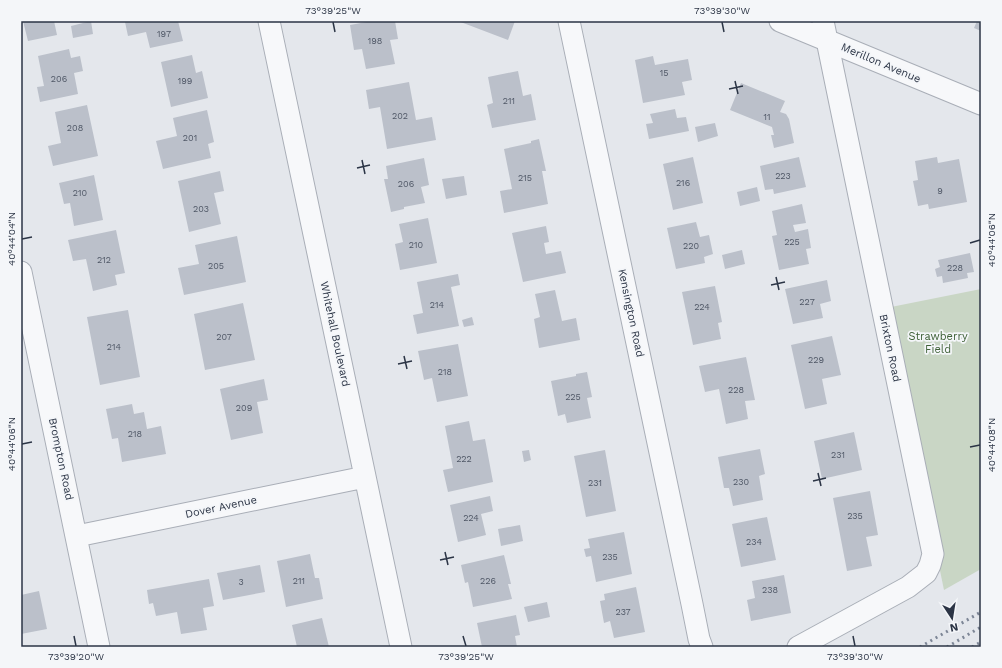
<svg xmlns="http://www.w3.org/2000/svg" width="1002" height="668" font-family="'Work Sans',sans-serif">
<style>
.green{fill:#c9d6c5}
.building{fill:#bbc0ca}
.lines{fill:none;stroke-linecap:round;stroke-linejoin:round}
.minor-casing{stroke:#a9aeb7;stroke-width:23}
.minor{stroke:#f7f8fa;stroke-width:21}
.rail{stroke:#7d8696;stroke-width:3;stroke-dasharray:2 4;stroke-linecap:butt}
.ticks{fill:none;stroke:#2b3445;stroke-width:1.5}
.labels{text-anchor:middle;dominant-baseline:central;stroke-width:3.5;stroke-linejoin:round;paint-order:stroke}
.number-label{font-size:9px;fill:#4f5766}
.street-label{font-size:11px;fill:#2b3445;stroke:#f4f6f9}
.park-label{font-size:11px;fill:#3f6138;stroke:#f4f6f9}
.neatline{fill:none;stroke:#2b3445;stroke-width:1.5}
.ticks-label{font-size:10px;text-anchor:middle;fill:#2b3445}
</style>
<rect width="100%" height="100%" fill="#e4e7ec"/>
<path class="green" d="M 981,289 L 981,569 L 944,590 L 886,308 Z"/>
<path class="building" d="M 23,21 L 54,21 L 57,35 L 28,41 Z
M 91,21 L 93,34 L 73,38 L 71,26 Z
M 130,21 L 178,21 L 183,41 L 150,48 L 146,32 L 128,36 L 125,22 Z
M 372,21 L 395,21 L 398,39 L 390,40 L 395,64 L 366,69 L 362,49 L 354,50 L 350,25 Z
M 458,21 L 515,21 L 508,40 Z
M 977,21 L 981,21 L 981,31 L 974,28 Z
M 69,49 L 71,58 L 80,56 L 83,71 L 74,73 L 78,94 L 40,102 L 37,87 L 44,86 L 38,56 Z
M 192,55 L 196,73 L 202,71 L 208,98 L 171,107 L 161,62 Z
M 653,56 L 655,65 L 688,59 L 692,80 L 682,82 L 685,95 L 643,103 L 635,60 Z
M 518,71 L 523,96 L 531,94 L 536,120 L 492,128 L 487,105 L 493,103 L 488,77 Z
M 409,82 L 416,120 L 432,117 L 436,140 L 387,149 L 380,107 L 369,109 L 366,90 Z
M 741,83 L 785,101 L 780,112 L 786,114 L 789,119 L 794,143 L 774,148 L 771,135 L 774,135 L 772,127 L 730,110 Z
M 87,105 L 98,156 L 53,166 L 48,146 L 61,143 L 55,112 Z
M 675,109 L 677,118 L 686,117 L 689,131 L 649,139 L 646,124 L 653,123 L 650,114 Z
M 207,110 L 214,142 L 208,144 L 211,158 L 163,169 L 156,141 L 177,136 L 173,118 Z
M 715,123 L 718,136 L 698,142 L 695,127 Z
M 539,139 L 546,171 L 542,171 L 548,204 L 504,213 L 500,191 L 512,189 L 504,149 L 531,143 L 531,141 Z
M 693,157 L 703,203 L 673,210 L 663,164 Z
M 799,157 L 806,187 L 774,194 L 773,189 L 765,190 L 760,166 Z
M 937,157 L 938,163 L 959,159 L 967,202 L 929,209 L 928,204 L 918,206 L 913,181 L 918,180 L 915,161 Z
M 424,158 L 429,185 L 421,187 L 425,203 L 404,207 L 404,209 L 391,212 L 384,179 L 388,179 L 386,166 Z
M 220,171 L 224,191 L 214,193 L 221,224 L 189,232 L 178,181 Z
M 94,175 L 103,220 L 74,226 L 70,203 L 64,204 L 59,183 Z
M 464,176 L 467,195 L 446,199 L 442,179 Z
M 757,187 L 760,201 L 740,206 L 737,192 Z
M 802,204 L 806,223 L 793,225 L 795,232 L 808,229 L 811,248 L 806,249 L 809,264 L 779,270 L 772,236 L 777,235 L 772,211 Z
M 428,218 L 437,263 L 400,270 L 395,244 L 403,242 L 399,224 Z
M 696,222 L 700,237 L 709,235 L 713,254 L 704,257 L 705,263 L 676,269 L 667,228 Z
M 546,226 L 549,242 L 544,243 L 546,254 L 561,251 L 566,273 L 523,282 L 512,233 Z
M 116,230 L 125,273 L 115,275 L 117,285 L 93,291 L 86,259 L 73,261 L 68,240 Z
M 237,236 L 246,282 L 184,295 L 178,268 L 199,264 L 195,245 Z
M 742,250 L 745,264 L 725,269 L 722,255 Z
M 970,253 L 974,272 L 967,273 L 968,278 L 943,283 L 942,276 L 937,277 L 935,269 L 940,267 L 938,260 Z
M 458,274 L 460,285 L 451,287 L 459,326 L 417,334 L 413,315 L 423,313 L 417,282 Z
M 827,280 L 831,301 L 820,304 L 823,318 L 793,324 L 785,289 Z
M 715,286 L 722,322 L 718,323 L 721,339 L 693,345 L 682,292 Z
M 555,290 L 562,321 L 576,318 L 580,340 L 539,348 L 534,319 L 540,317 L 535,294 Z
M 243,303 L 255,360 L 205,370 L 194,314 Z
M 128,310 L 140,377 L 100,385 L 87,317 Z
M 472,317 L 474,325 L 464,327 L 462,320 Z
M 832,336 L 841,375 L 822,379 L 827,404 L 805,409 L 791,345 Z
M 458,344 L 468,396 L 437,402 L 432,378 L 424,380 L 418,351 Z
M 746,357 L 755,400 L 745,401 L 748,419 L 726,424 L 719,389 L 705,392 L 699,366 Z
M 587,372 L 592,397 L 587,398 L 591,418 L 567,423 L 565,414 L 558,416 L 551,381 L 576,376 L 576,374 Z
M 264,379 L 268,400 L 257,402 L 263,433 L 231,440 L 220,389 Z
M 132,404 L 134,414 L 144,412 L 147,429 L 161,426 L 166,454 L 122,462 L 118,438 L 112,439 L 106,409 Z
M 469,421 L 473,441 L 485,439 L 493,482 L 448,492 L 443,470 L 453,468 L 445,426 Z
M 854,432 L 862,470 L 822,479 L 814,441 Z
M 760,449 L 765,474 L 759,476 L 763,500 L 733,506 L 729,488 L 724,488 L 718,457 Z
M 529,450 L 531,460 L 524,462 L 522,451 Z
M 605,450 L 616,511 L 586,517 L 574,456 Z
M 870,491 L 878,535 L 866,537 L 872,566 L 847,571 L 833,498 Z
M 490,496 L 493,511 L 481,514 L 486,535 L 458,542 L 450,505 Z
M 767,517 L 776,560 L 741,567 L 732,524 Z
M 520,525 L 523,541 L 501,546 L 498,529 Z
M 624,532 L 632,574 L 596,582 L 591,556 L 586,557 L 584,549 L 590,548 L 588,539 Z
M 310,554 L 315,578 L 319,578 L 323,599 L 286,607 L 277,561 Z
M 504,555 L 511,584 L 508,584 L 512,599 L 473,607 L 468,582 L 465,583 L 461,565 Z
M 260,565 L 265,592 L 223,600 L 217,573 Z
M 784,575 L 791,613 L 751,621 L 747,600 L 755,598 L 752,581 Z
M 209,579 L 214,606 L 203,608 L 207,630 L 181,634 L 177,612 L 156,616 L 153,603 L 149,604 L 147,590 Z
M 636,587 L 645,632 L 614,638 L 610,621 L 604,623 L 600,601 L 605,600 L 604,594 Z
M 39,591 L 47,629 L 21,634 L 21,595 Z
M 547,602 L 550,617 L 528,622 L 524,607 Z
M 516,615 L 520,635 L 515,636 L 517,647 L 482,647 L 477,623 Z
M 322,618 L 329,647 L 297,647 L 292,625 Z"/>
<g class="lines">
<g class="minor-casing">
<path id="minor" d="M 269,21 L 401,647
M 569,21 L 692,604 L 699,639 L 702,647
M 780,21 L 981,104
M 21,272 L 99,647
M 77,536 L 365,477
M 798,647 L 908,587 L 926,573 L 930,565 L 933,554 L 823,21"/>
</g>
<use href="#minor" class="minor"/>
<path class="rail" d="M 920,647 L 981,612
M 947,647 L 981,627
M 972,647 L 981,642"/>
</g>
<path class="ticks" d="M 333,22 L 335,32M 722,22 L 724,32M 735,81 L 738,94M 729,89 L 743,86M 362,160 L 365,174M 357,168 L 370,165M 22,239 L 32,237M 970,243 L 980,240M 776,277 L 779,290M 771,285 L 785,282M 404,356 L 407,369M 398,364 L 412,361M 22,444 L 32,442M 970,447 L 980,445M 818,473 L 821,486M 813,481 L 826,478M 445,552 L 448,565M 440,560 L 454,557M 74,636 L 76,646M 463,636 L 466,646M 853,636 L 855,646"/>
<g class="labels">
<g class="number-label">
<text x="164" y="34">197</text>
<text x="375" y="41">198</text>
<text x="664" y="73">15</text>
<text x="59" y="79">206</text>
<text x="185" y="81">199</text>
<text x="509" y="101">211</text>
<text x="400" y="116">202</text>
<text x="767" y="117">11</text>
<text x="75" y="128">208</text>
<text x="190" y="138">201</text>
<text x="783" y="176">223</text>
<text x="525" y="178">215</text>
<text x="683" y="183">216</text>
<text x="406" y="184">206</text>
<text x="940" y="191">9</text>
<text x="80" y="193">210</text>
<text x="201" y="209">203</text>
<text x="792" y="242">225</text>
<text x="416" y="245">210</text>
<text x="691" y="246">220</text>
<text x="104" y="260">212</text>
<text x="216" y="266">205</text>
<text x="955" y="268">228</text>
<text x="807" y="302">227</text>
<text x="437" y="305">214</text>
<text x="702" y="307">224</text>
<text x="224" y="337">207</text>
<text x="114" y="347">214</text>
<text x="816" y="360">229</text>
<text x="445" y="372">218</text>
<text x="736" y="390">228</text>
<text x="573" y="397">225</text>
<text x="244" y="408">209</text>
<text x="135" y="434">218</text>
<text x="838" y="455">231</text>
<text x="464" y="459">222</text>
<text x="741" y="482">230</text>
<text x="595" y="483">231</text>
<text x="855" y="516">235</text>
<text x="471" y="518">224</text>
<text x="754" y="542">234</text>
<text x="610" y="557">235</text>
<text x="299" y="581">211</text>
<text x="488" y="581">226</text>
<text x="241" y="582">3</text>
<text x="770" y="590">238</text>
<text x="623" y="612">237</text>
</g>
<g class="street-label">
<text transform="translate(881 63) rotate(23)">Merillon Avenue</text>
<text transform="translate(631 313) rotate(78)">Kensington Road</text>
<text transform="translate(335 334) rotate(78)">Whitehall Boulevard</text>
<text transform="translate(890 348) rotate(78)">Brixton Road</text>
<text transform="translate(61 459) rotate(78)">Brompton Road</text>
<text transform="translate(221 507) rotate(-12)">Dover Avenue</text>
</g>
<g class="park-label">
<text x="938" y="336">Strawberry<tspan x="938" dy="13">Field</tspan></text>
</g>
</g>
<rect width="1002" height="668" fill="none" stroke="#f4f6f9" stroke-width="44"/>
<g transform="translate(952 618) rotate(168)" stroke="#f4f6f9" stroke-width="3" paint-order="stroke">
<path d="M0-3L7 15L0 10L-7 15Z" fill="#2b3445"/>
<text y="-6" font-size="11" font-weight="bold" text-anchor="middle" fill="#2b3445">N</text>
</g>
<rect x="22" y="22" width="958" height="624" class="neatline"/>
<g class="ticks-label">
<text x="333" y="14">73°39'25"W</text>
<text x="722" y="14">73°39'30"W</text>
<text transform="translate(11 239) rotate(-90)" y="4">40°44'04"N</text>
<text transform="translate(991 240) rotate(-90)" y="4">40°44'06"N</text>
<text transform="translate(11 444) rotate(-90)" y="4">40°44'06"N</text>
<text transform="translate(991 445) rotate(-90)" y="4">40°44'08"N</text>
<text x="76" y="660">73°39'20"W</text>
<text x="466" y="660">73°39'25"W</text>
<text x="855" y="660">73°39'30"W</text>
</g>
</svg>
